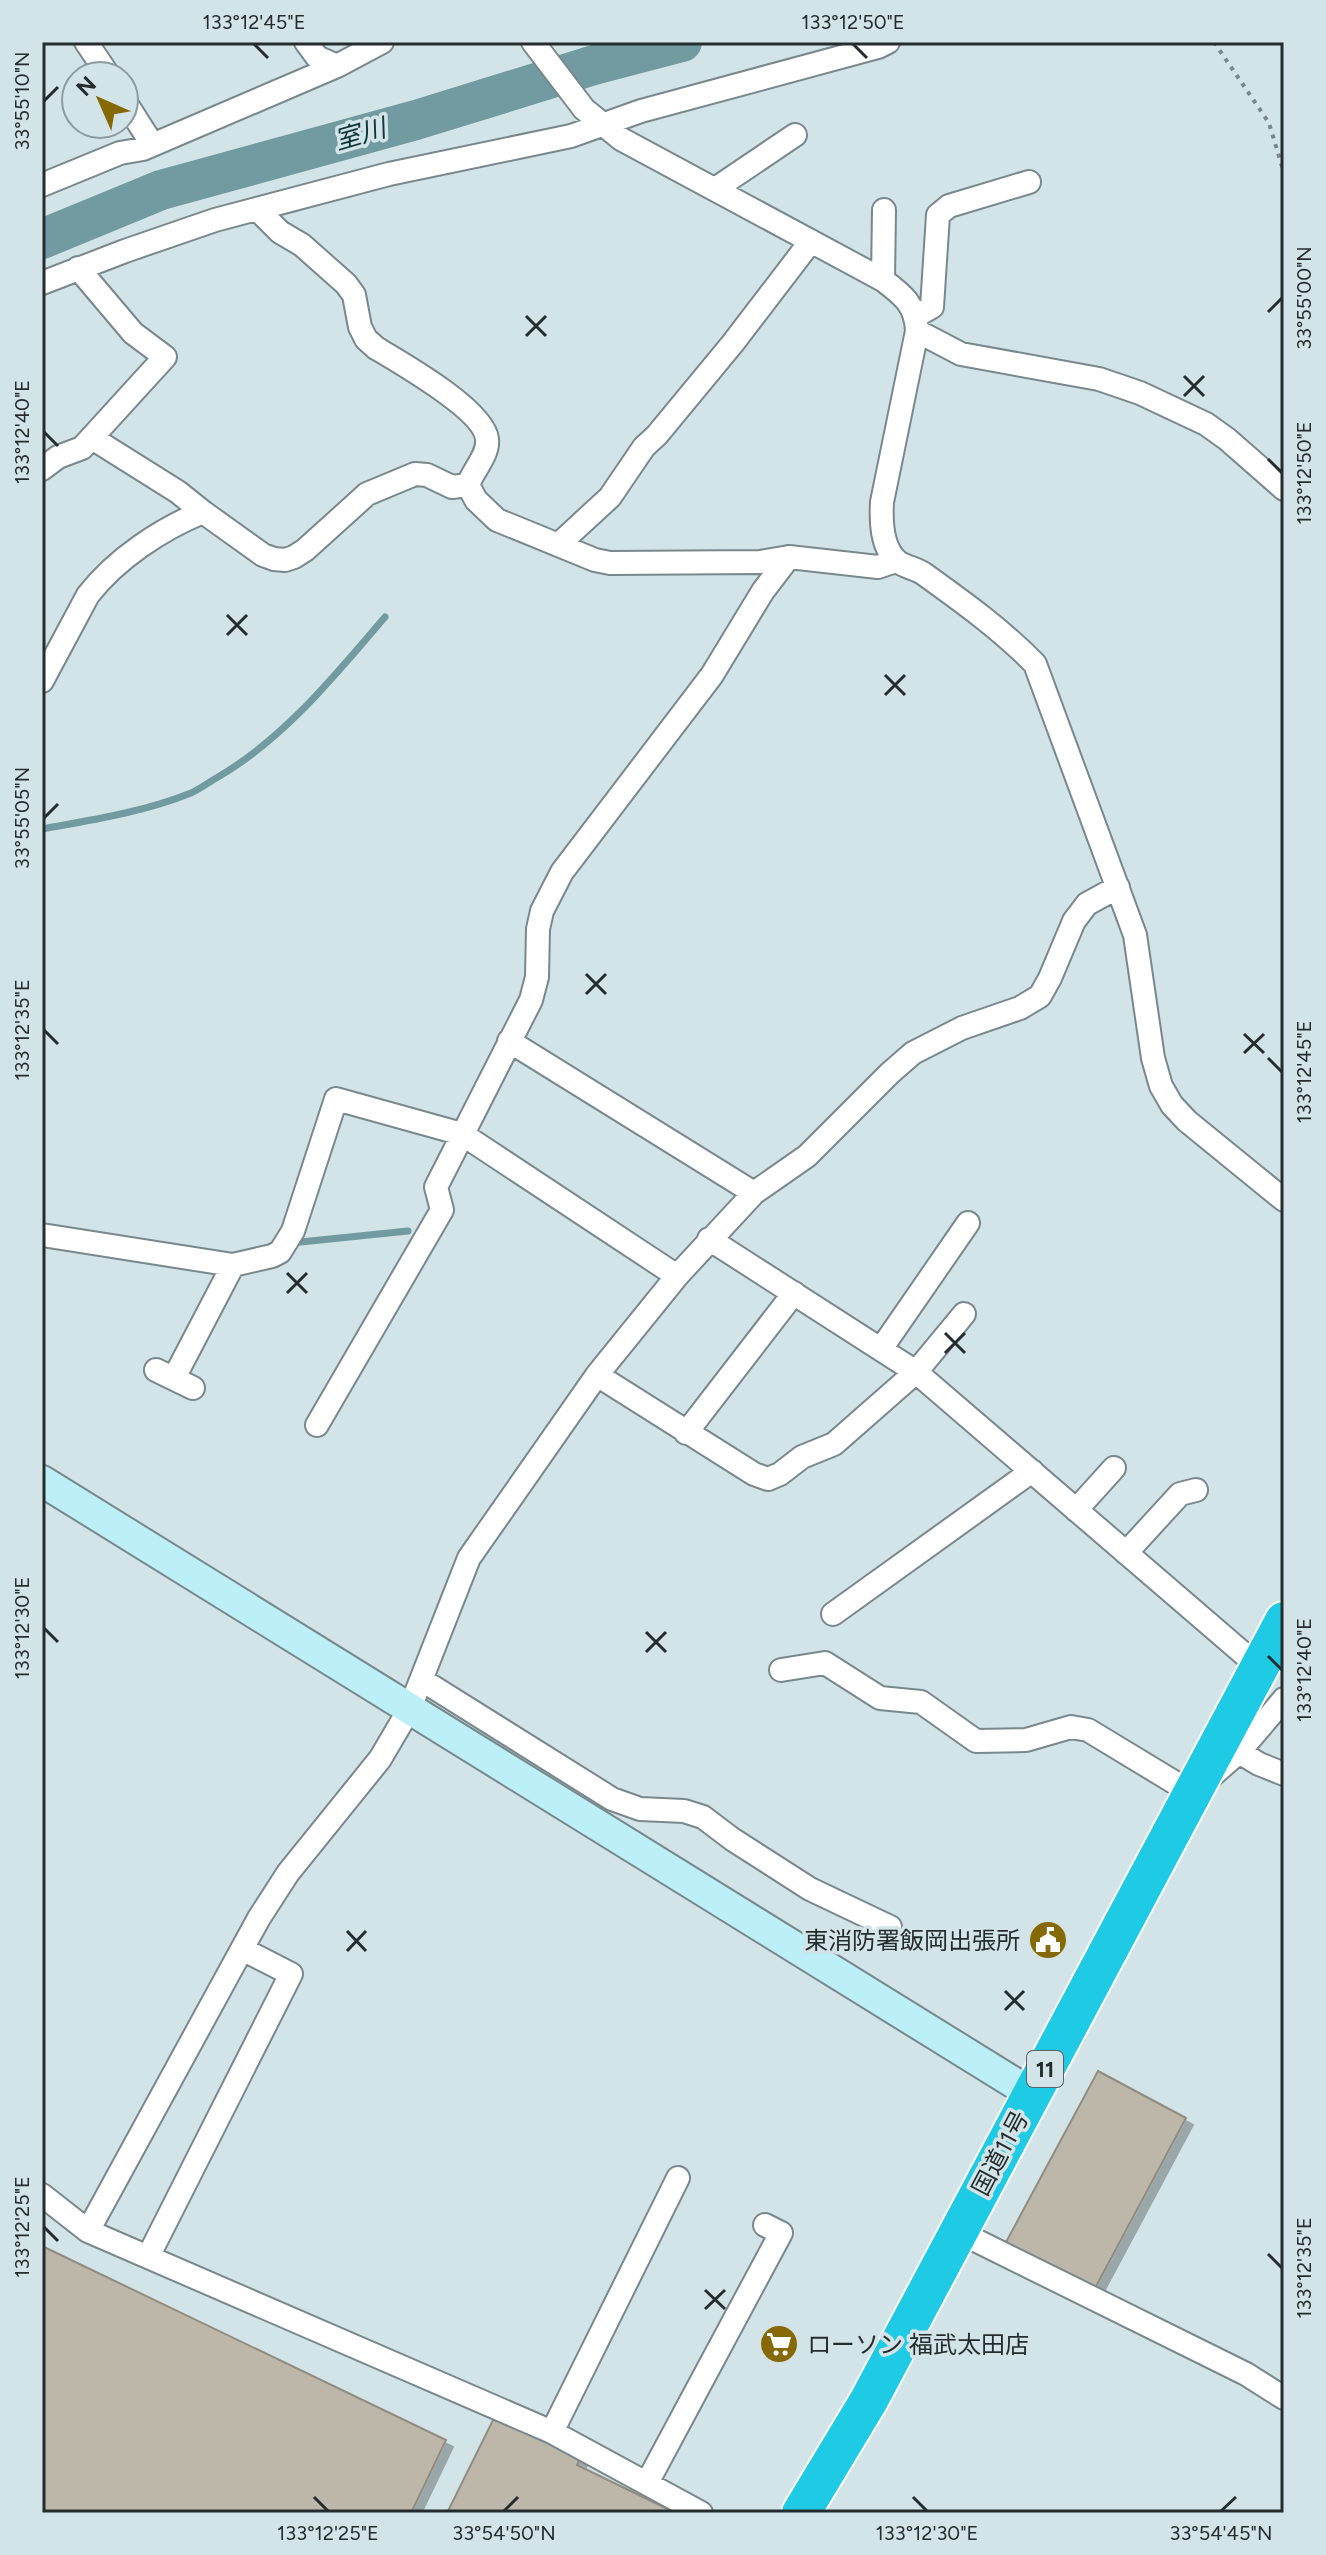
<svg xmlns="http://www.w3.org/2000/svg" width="1326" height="2555" font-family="Figtree,'Noto Sans JP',sans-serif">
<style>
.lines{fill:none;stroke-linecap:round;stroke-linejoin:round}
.stream{stroke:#719aa1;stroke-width:7}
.river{stroke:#719aa1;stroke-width:40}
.building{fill:#bcb7a9;stroke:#918c7f;stroke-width:2;filter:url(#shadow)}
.street-casing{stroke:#78888c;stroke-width:26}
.secondary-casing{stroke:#78888c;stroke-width:34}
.highway-casing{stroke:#fff;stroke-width:42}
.path{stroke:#7a8688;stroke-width:4;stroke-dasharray:4 6;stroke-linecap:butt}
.street{stroke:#fff;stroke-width:22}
.secondary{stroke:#bceff7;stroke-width:30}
.highway{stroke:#1fcbe4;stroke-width:38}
.ticks{fill:none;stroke:#252c2d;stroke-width:3}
.labels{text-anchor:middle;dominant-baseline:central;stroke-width:7;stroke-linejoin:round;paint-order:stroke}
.shield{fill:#d2e4e7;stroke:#596365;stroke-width:2}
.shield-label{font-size:22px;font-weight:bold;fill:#252c2d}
.poi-label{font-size:24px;fill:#252c2d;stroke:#d2e4e7;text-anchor:end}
.street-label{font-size:24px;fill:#252c2d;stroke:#d2e4e7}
.water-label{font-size:26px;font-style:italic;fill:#0c353c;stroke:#d2e4e7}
.neatline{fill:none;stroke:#252c2d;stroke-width:3}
.ticks-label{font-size:20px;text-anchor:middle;fill:#252c2d}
</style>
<defs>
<filter id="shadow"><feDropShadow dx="7" dy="7" stdDeviation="0" flood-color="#0004"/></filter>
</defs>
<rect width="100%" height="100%" fill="#d2e4e7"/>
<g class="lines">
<path class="stream" d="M 42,829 C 92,820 144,812 191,793 C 200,789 209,782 218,777 C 285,738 335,675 385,617
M 291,1243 L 408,1231"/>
<path class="river" d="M 42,239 L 161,190 L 416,120 L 594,65 L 682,42"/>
</g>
<path class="building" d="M 1098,2071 L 1186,2118 L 1093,2292 L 1005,2244 Z
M 42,2246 L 446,2440 L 411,2513 L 42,2513 Z
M 496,2414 L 581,2456 L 577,2465 L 676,2513 L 447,2513 Z"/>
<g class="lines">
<g class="street-casing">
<path id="street" d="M 86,42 L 109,76
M 306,42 L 317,57 L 337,66
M 533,42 L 584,109 L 621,139 L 883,280 C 903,295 916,305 917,331 L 882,502 C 881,520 881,547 897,561 C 904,567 916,568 924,574 C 963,602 1002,630 1035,664 L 1135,935 L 1153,1058 L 1161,1086 L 1172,1105 L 1187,1121 L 1284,1200
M 124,100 L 152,144
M 42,185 L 120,153 L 143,149 L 337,66 L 382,42
M 715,189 L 795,135
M 257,209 L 280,232 L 302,245 L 346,284 L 354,295 L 360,327 L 366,339 L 376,348 C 401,363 484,410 487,439 C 489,455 473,470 468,485
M 883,280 L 884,210
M 42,283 L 125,251 L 215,220 L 389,174 L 571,136 L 641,111 L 878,47 L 888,42
M 916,316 L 932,307 L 938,215 L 949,206 L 1029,182
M 917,331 L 961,354 L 1099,379 L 1140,393 L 1206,424 L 1227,439 L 1284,489
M 92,438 L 178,492 L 203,512
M 42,469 L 58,457 L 82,448 L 165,357 L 133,333 L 78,268
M 558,545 L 610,497 L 644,447 L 657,435 L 733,343 L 811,241
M 42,681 L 88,595 C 116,559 161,529 203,512 L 263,555 L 274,559 L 285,560 L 294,557 L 305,550 L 367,494 L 415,474 L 427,475 L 452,487 L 468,485 L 476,500 L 497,520 L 595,560 L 610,563 L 760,562 L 789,557 L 878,567 L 896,561
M 509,1041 L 754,1193
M 42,1235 L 233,1265 L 272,1256 L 280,1252 L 293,1231 L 336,1099 L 462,1134 L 677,1276
M 709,1239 L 916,1372 L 1259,1667
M 881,1349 L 968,1223
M 156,1370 L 193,1388
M 597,1375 L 754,1474 L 768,1479 L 780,1474 L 802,1457 L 834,1444 L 916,1372 L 964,1314
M 174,1378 L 233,1265
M 317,1425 L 442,1210 L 436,1187 L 531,1000 L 537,977 L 538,929 L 542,911 L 562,872 L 712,675 L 763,591 L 789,557
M 686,1433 L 794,1293
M 1076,1510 L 1114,1468
M 1126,1553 L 1180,1494 L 1196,1490
M 833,1614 L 1032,1471
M 781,1670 L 825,1663 L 880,1698 L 921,1702 L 976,1741 L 1026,1740 L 1071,1727 L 1088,1730 L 1192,1793 L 1239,1752 L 1284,1699
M 422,1680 L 612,1799 L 640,1809 L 684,1811 L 703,1817 L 732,1839 L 810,1889 L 890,1927
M 1239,1752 L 1259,1764 L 1284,1774
M 42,2195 L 88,2231 L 552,2432 L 701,2513
M 88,2231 L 259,1918 L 288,1873 L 380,1759 L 410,1708 L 469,1558 L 597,1375 L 677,1276 L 754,1193 L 807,1156 L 890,1073 L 913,1053 L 962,1028 L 1020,1008 L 1040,996 L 1050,978 L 1074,921 L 1087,904 L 1118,887
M 959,2232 L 1246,2374 L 1284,2398
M 148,2257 L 291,1974 L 242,1949
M 552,2432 L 678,2178
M 647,2483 L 781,2233 L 765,2225"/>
</g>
<g class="secondary-casing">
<path id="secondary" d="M 42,1481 L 1032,2094"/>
</g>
<g class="highway-casing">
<path id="highway" d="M 801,2513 L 869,2400 L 1284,1621"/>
</g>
<path class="path" d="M 1214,42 L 1269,123 L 1284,173"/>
<use href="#street" class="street"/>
<use href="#secondary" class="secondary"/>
<use href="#highway" class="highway"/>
</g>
<path class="ticks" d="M 254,44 L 268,58M 853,44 L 867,58M 44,101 L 58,87M 1268,312 L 1282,298M 526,316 L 546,336M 526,336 L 546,316M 1184,376 L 1204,396M 1184,396 L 1204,376M 44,432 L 58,446M 1268,459 L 1282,473M 227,615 L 247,635M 227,635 L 247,615M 885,675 L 905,695M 885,695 L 905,675M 44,818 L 58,804M 586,974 L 606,994M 586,994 L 606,974M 44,1030 L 58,1044M 1244,1034 L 1264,1053M 1244,1053 L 1264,1034M 1268,1058 L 1282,1072M 287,1273 L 307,1293M 287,1293 L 307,1273M 945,1333 L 965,1353M 945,1353 L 965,1333M 44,1628 L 58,1642M 646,1632 L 666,1652M 646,1652 L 666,1632M 1268,1656 L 1282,1670M 347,1931 L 366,1951M 347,1951 L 366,1931M 1005,1991 L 1024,2010M 1005,2010 L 1024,1991M 44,2227 L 58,2241M 1268,2254 L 1282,2268M 705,2290 L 725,2309M 705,2309 L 725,2290M 314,2497 L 328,2511M 913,2497 L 927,2511M 504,2511 L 518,2497M 1221,2511 L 1236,2497"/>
<defs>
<g id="civic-disc" transform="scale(2)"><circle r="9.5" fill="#866905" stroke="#d2e4e7"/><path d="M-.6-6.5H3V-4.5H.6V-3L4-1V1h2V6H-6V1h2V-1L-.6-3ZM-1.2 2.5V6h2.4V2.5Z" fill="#fff"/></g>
<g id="supermarket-disc" transform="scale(2)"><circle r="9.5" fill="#866905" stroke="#d2e4e7"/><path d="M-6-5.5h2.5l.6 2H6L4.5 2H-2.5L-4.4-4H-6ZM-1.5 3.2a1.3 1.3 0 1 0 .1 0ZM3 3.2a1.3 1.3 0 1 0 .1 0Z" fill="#fff"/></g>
</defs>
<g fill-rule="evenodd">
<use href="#civic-disc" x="1048" y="1940"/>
<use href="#supermarket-disc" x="779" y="2344"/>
</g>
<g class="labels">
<rect class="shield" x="1027" y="2051" width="36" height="36" rx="6"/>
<g class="shield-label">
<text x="1045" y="2069">11</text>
</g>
<g class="poi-label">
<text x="1020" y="1940">東消防署飯岡出張所</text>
<text x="807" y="2344" text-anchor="start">ローソン 福武太田店</text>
</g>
<g class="street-label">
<text transform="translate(1000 2153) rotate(-62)">国道11号</text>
</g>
<g class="water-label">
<text transform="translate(360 134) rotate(-16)">室川</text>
</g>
</g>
<rect width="1326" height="2555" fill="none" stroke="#d2e4e7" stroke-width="88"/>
<g transform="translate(100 100) rotate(315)"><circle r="38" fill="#d2e4e7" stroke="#8d9a9d" stroke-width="2"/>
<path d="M0-6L14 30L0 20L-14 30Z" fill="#866905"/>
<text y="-12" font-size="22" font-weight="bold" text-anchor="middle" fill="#252c2d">N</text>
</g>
<rect x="44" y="44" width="1238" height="2467" class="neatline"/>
<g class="ticks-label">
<text x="254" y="29">133°12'45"E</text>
<text x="853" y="29">133°12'50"E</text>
<text transform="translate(22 101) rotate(-90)" y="7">33°55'10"N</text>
<text transform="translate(1304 298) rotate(-90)" y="7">33°55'00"N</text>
<text transform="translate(22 432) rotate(-90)" y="7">133°12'40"E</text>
<text transform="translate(1304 473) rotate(-90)" y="7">133°12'50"E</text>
<text transform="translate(22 818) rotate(-90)" y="7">33°55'05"N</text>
<text transform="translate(22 1030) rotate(-90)" y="7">133°12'35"E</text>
<text transform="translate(1304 1072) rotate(-90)" y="7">133°12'45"E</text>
<text transform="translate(22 1628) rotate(-90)" y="7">133°12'30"E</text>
<text transform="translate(1304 1670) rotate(-90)" y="7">133°12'40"E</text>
<text transform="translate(22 2227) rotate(-90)" y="7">133°12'25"E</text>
<text transform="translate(1304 2268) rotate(-90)" y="7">133°12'35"E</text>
<text x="328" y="2540">133°12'25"E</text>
<text x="504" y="2540">33°54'50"N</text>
<text x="927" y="2540">133°12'30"E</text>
<text x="1221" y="2540">33°54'45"N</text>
</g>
</svg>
